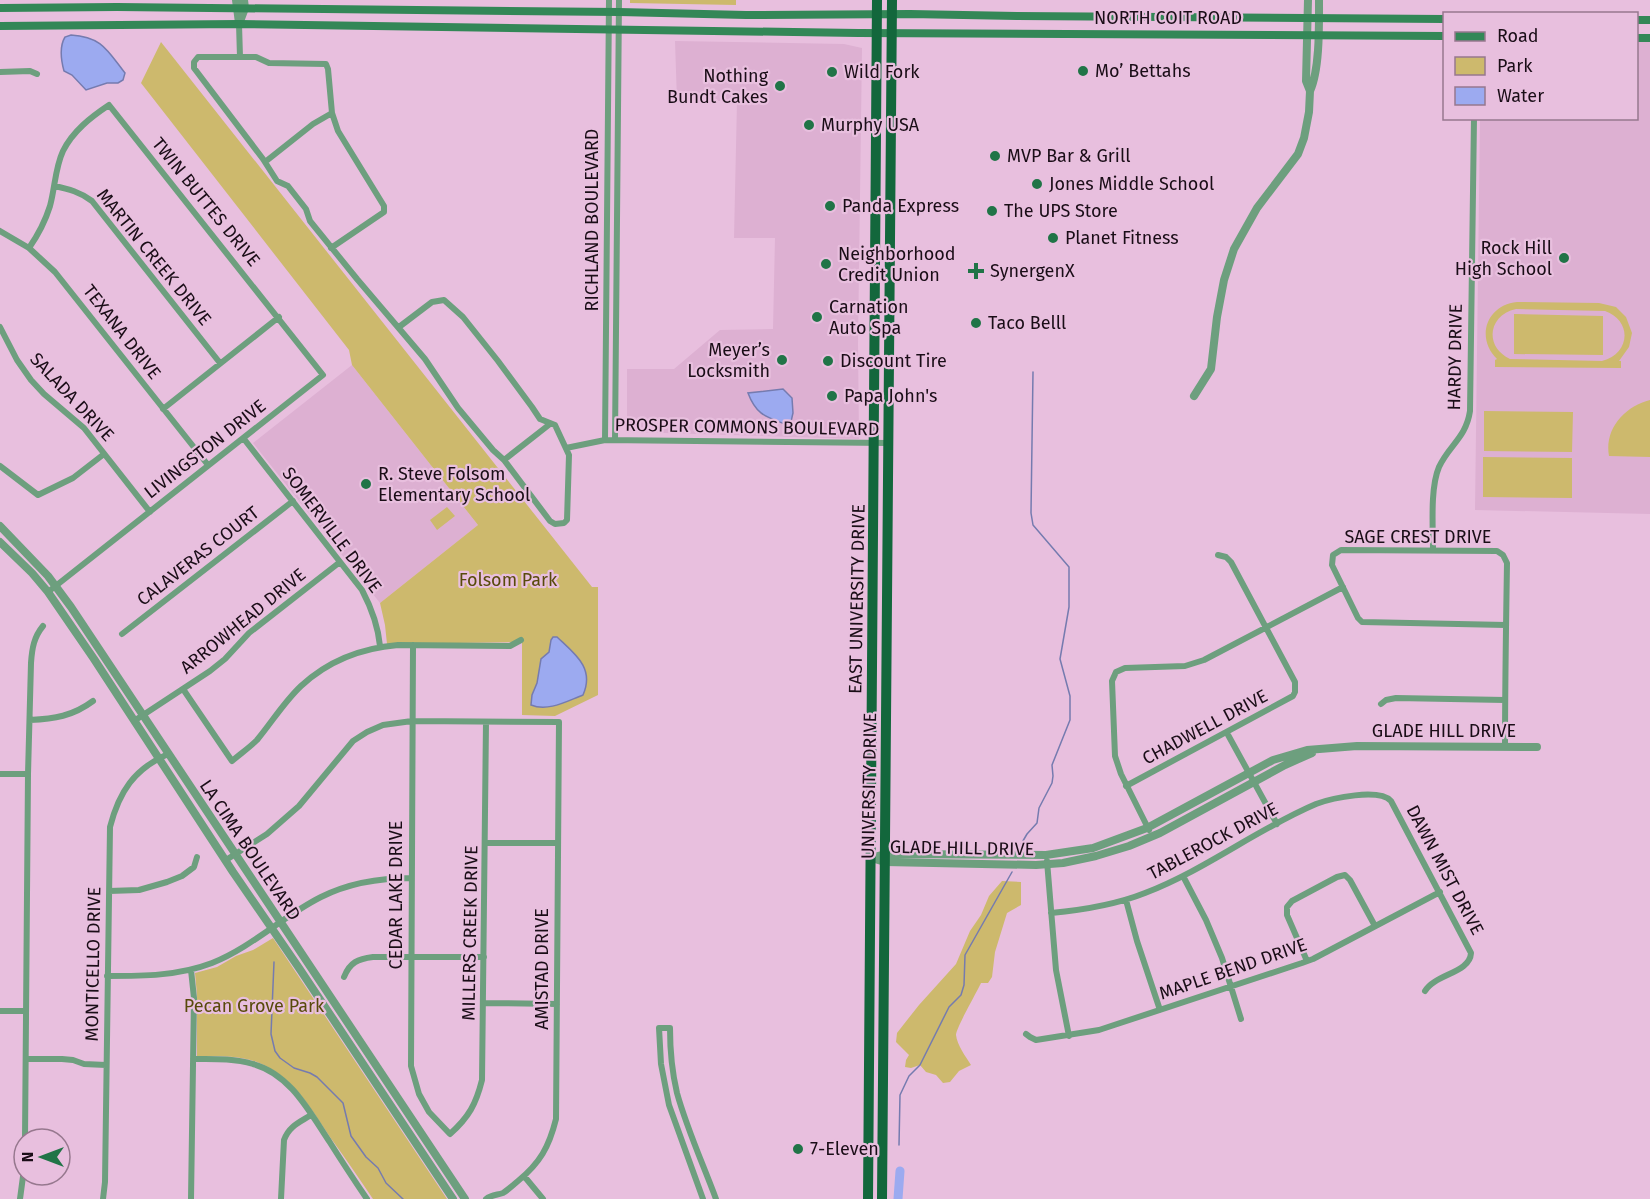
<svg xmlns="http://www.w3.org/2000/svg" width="1650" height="1199" font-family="'Fira Sans',sans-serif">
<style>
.built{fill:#ddb0d2}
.green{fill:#cdb96d;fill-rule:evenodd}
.water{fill:#9caaf0;stroke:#757baf;stroke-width:1.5}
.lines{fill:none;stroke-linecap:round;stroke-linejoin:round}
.stream{stroke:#757baf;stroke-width:1.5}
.river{stroke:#9caaf0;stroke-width:9}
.minor{stroke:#6d9f7e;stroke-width:6}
.tertiary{stroke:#6d9f7e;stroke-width:8}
.secondary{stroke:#338757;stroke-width:8}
.trunk{stroke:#13673c;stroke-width:10}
.poi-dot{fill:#207447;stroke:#e8bfde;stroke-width:2}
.labels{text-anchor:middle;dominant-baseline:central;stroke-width:4.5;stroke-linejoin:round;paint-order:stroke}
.street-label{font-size:18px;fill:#1a0d17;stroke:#e8bfde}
.poi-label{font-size:18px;fill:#1a0d17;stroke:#e8bfde;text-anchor:start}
.park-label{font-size:18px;fill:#584a0b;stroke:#e8bfde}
</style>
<rect width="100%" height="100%" fill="#e8bfde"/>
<path class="built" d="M 1637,39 L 1650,40 L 1650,514 L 1475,510 L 1480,119 L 1636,118 Z
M 675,41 L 844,44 L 862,48 L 858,344 L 859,439 L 632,432 L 627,430 L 627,369 L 674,369 L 720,330 L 773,329 L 775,238 L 734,238 L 737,101 L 677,101 Z
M 352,365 L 478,525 L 380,603 L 253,443 Z"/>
<path class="green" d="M 630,0 L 736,0 L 736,5 L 630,3 Z
M 161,42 L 592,587 L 598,587 L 598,695 L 555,716 L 522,715 L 522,642 L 387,644 L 385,625 L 380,603 L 478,525 L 352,365 L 349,350 L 141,83 Z
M 1517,302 L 1599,303 L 1616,307 L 1626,317 L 1632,333 L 1629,347 L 1619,361 L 1621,361 L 1621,368 L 1495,367 L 1495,360 L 1497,359 C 1475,337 1487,305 1517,302 ZM 1516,309 L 1605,311 C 1633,321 1630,354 1602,361 L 1510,359 C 1484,347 1488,315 1516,309 Z
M 1514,314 L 1603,316 L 1603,355 L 1514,354 Z
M 1650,400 L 1650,457 L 1609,456 C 1604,429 1625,406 1650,400 Z
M 1484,411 L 1573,412 L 1572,452 L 1484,451 Z
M 1483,457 L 1572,458 L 1572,498 L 1483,497 Z
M 447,507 L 455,516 L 437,530 L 430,520 Z
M 1002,881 L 1021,882 L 1021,905 L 1007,913 L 995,952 L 992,977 L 988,983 L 981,983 C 977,992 956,1028 956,1035 C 957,1045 966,1057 971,1065 L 959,1071 L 950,1082 L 943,1083 L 936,1075 L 926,1072 L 920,1065 L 911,1068 L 905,1067 L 906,1060 L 909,1055 L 896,1042 L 897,1033 L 904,1024 L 919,1005 L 956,964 L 970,931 L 981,915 L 989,896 Z
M 273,938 L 447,1199 L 373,1199 C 359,1178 345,1158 330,1137 C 310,1107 293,1076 257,1062 C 238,1055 217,1056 197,1056 L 197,995 L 195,973 L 217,967 L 236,956 L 253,950 Z"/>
<path class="water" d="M 71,35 C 102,37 107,50 125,73 L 123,80 L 118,83 L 107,83 L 86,90 L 72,75 L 64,71 C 61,60 59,47 65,37 Z
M 783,389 L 792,398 L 793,413 L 790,426 C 768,417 757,417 748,393 Z
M 553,637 L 557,637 C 575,654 595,668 583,695 C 567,701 548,712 531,705 L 532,695 L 537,683 L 541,659 L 549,652 L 551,640 Z"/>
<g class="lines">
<path class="stream" d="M 1020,846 L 1027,834 L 1037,823 L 1039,808 L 1052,783 L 1053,776 L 1052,765 L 1070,720 L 1070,696 L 1060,659 L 1069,607 L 1069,567 L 1033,525 L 1031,513 L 1033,372
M 274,962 L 271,1034 L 275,1051 L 280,1058 L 294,1068 L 310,1073 L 317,1077 L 343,1103 L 351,1136 L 366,1157 L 378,1168 L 386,1183 L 403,1199
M 899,1145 L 900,1095 L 909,1076 L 920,1065 L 949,1007 L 961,995 L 964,985 L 965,955 L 1012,872"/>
<path class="river" d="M 898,1199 L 900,1171"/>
<path class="minor" d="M 239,24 L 240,57 L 198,57 L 194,62 L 194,68 L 263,159 L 277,181 L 288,186 L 306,209 L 310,221 L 357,279 L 425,359 L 458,408 L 493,450 L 504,460 L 550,521 L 555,524 L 564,523 L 567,520 L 569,455 L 555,425 L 540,419 L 532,407 L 498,361 L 463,317 L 444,300 L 432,302 L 399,327
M 240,57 L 256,57 L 269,63 L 326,64 L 328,69 L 332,113 L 338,131 L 384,206 L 384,212 L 331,248
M 0,72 L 30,71 L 37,74
M 265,162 L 313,124 L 332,113
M 54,186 C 69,189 80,192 92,201 L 220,363
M 0,231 L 29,248 L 55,272 L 208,465
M 29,248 C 38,235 45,222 50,206 C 55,188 55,168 63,151 C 73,131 91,117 109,105 L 323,375 L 48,592
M 0,327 L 17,360 L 31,380 L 44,394 L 84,428 L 150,512
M 163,409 L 279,317
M 244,439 L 362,590 C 372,609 378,625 380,646
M 605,440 L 609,0
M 615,440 L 619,0
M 566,448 L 605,440 L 888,443
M 504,460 L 550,424
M 0,466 L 38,495 L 73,478 L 104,454
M 1433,550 C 1433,527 1430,488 1439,467 C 1449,445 1466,438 1470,411 L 1474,118
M 122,634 L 293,501
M 413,645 L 411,1066 L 419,1094 L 429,1112 L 450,1134 C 469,1117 476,1104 482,1080 L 486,722
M 183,689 L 232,761 C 240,754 249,748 257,740 C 272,722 284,702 301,686 C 328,661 362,648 398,645 L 510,646 L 521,640
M 1381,704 L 1386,700 L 1396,698 L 1505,700
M 30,720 C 54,719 73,716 93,701
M 134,721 L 210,671 L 225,659 L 249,633 L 340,562
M 1227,733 L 1277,824
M 1505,747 C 1505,686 1506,624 1507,563 L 1503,555 L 1497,551 L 1341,550 L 1333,555 L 1332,565 L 1358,618 L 1362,622 L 1506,625
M 0,774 L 28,774
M 1126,786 L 1293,696 L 1295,692 L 1295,682 L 1231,562 L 1226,557 L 1218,555
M 1149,830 L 1121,774 L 1115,756 L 1112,681 L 1116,672 L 1125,668 L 1185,666 L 1204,660 L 1343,587
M 486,843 L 558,843
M 226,860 L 267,834 L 299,806 L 353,741 L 367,732 L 383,725 L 412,721 L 559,722 L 556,1119 C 549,1147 540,1163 518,1181 C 513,1185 508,1190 503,1193 C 497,1195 491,1195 486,1199
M 1047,861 L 1056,970 L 1069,1036
M 1183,876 L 1206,920 L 1222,958 L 1241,1019
M 109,891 L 139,890 L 167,882 L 182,876 L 194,867 L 197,857
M 1126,900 L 1137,941 L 1160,1010
M 1051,913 C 1083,910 1115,905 1145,893 C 1205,870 1257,829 1316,804 C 1332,798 1379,788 1391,801 L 1471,953 C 1470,973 1435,974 1425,991
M 1307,961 L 1287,915 L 1287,907 L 1292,901 L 1337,877 L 1345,875 L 1350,880 L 1375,926
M 107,976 C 143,976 178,976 212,963 C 252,947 283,916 321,897 C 349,883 380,878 411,878
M 344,977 C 350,962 358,959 373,957 L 484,957
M 484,1003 L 557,1004
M 0,1011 L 25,1011
M 1026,1034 L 1030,1037 L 1036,1040 L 1099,1030 L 1302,963 L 1313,959 L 1440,892
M 26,1059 L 62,1059 L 73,1060 L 84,1064 L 106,1065
M 193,1059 C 213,1059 233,1058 253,1064 C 290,1074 309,1111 329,1141 C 341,1160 354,1180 367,1199
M 25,1139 L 28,774 L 31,663 C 32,648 34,637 43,626
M 524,1176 L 543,1199
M 20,1199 L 24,1169
M 103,1199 L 105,1182 L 110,827 C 119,792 134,769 168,754
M 191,1199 L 194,998 L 191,970
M 281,1199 L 284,1140 C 289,1126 300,1122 311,1115
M 703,1199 L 669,1105 L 661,1064 L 659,1028 L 670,1028 C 670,1050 672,1072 677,1093 C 687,1129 703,1164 716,1199"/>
<path class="tertiary" d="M 236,0 L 239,23
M 239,24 L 245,8 L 244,0
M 1310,91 C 1320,69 1319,25 1319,0
M 1194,396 L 1211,369 L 1217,317 L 1224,280 L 1234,249 L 1257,208 L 1298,154 L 1304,138 L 1309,112 L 1310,91 L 1306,81 L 1308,0
M 0,526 L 48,576 L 71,607 L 465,1199
M 0,542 L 32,573 L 48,592 L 94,659 L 233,872 L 299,968 L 453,1199
M 871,858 L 885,854 L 1046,855 L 1093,848 L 1147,828 L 1273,760 L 1307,750 L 1357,746 L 1537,747
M 871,858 L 885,862 L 1036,865 L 1063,863 L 1096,856 L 1129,846 L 1160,833 L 1285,765 L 1312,753"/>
<path class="secondary" d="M 0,8 L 117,7 L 619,12 L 746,15 L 910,14 L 1017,16 L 1444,19
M 1636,20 L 1650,20
M 0,26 L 239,24 L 858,33 L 1444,36
M 1636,38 L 1650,38"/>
<path class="trunk" d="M 868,1199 L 877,0
M 882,1199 L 892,0"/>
</g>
<g class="poi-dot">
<circle cx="1083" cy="71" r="6"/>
<circle cx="832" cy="72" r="6"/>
<circle cx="780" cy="86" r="6"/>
<circle cx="809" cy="125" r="6"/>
<circle cx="995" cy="156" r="6"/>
<circle cx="1037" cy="184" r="6"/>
<circle cx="830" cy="206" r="6"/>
<circle cx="992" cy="211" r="6"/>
<circle cx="1053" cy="238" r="6"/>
<circle cx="1564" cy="258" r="6"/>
<circle cx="826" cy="264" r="6"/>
<path d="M973 262h6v6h6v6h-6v6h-6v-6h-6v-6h6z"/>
<circle cx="817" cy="317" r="6"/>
<circle cx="976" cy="323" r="6"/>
<circle cx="782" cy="360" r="6"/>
<circle cx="828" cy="361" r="6"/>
<circle cx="832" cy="396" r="6"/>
<circle cx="366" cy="484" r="6"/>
<circle cx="798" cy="1149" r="6"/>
</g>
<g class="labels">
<g class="street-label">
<text x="1168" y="18">NORTH COIT ROAD</text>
<text transform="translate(206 202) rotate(51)">TWIN BUTTES DRIVE</text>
<text transform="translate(592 220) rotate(-90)">RICHLAND BOULEVARD</text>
<text transform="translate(154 257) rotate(51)">MARTIN CREEK DRIVE</text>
<text transform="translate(122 332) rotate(52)">TEXANA DRIVE</text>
<text transform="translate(1455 357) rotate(-89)">HARDY DRIVE</text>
<text transform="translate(72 397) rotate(47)">SALADA DRIVE</text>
<text transform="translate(747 427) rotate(1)">PROSPER COMMONS BOULEVARD</text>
<text transform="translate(205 449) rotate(-38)">LIVINGSTON DRIVE</text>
<text transform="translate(332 530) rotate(53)">SOMERVILLE DRIVE</text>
<text x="1418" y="537">SAGE CREST DRIVE</text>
<text transform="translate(198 556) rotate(-38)">CALAVERAS COURT</text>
<text transform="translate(857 599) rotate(-89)">EAST UNIVERSITY DRIVE</text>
<text transform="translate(243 621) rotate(-39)">ARROWHEAD DRIVE</text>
<text transform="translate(1205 727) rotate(-28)">CHADWELL DRIVE</text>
<text x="1444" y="731">GLADE HILL DRIVE</text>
<text transform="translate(869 786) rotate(-89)">UNIVERSITY DRIVE</text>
<text transform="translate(1213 841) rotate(-28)">TABLEROCK DRIVE</text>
<text transform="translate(962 848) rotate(1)">GLADE HILL DRIVE</text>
<text transform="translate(250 850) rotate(56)">LA CIMA BOULEVARD</text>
<text transform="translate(1445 870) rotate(62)">DAWN MIST DRIVE</text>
<text transform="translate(396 895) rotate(-90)">CEDAR LAKE DRIVE</text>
<text transform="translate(470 933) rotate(-89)">MILLERS CREEK DRIVE</text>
<text transform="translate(93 964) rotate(-89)">MONTICELLO DRIVE</text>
<text transform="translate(542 969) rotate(-90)">AMISTAD DRIVE</text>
<text transform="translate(1233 969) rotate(-19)">MAPLE BEND DRIVE</text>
</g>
<g class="poi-label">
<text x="1095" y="71">Mo’ Bettahs</text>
<text x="844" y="72">Wild Fork</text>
<text x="768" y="76" text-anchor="end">Nothing<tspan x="768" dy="21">Bundt Cakes</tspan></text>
<text x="821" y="125">Murphy USA</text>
<text x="1007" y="156">MVP Bar &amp; Grill</text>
<text x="1049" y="184">Jones Middle School</text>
<text x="842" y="206">Panda Express</text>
<text x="1004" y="211">The UPS Store</text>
<text x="1065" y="238">Planet Fitness</text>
<text x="1552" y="248" text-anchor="end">Rock Hill<tspan x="1552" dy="21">High School</tspan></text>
<text x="838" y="254">Neighborhood<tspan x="838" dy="21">Credit Union</tspan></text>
<text x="990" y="271">SynergenX</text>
<text x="829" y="307">Carnation<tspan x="829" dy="21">Auto Spa</tspan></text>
<text x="988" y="323">Taco Belll</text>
<text x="770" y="350" text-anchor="end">Meyer’s<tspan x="770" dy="21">Locksmith</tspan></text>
<text x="840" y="361">Discount Tire</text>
<text x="844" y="396">Papa John's</text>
<text x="378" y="474">R. Steve Folsom<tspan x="378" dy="21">Elementary School</tspan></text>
<text x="810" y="1149">7-Eleven</text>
</g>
<g class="park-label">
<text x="508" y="580">Folsom Park</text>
<text x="254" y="1006">Pecan Grove Park</text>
</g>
</g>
<rect x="1443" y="12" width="195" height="108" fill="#e8bfde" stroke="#96788e" stroke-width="1.5"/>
<rect x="1455" y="32" width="30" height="9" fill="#338757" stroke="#96788e" stroke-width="1.5"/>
<text x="1497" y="42" font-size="18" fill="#1a0d17">Road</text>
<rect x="1455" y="57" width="30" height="18" fill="#cdb96d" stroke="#96788e" stroke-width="1.5"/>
<text x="1497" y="72" font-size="18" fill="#1a0d17">Park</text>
<rect x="1455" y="87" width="30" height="18" fill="#9caaf0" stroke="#96788e" stroke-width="1.5"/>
<text x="1497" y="102" font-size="18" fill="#1a0d17">Water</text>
<g transform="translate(42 1157) rotate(270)"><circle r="28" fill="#e8bfde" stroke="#96788e" stroke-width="1.5"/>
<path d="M0-4.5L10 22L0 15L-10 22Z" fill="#207447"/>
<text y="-9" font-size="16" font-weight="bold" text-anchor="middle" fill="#1a0d17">N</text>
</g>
</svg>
